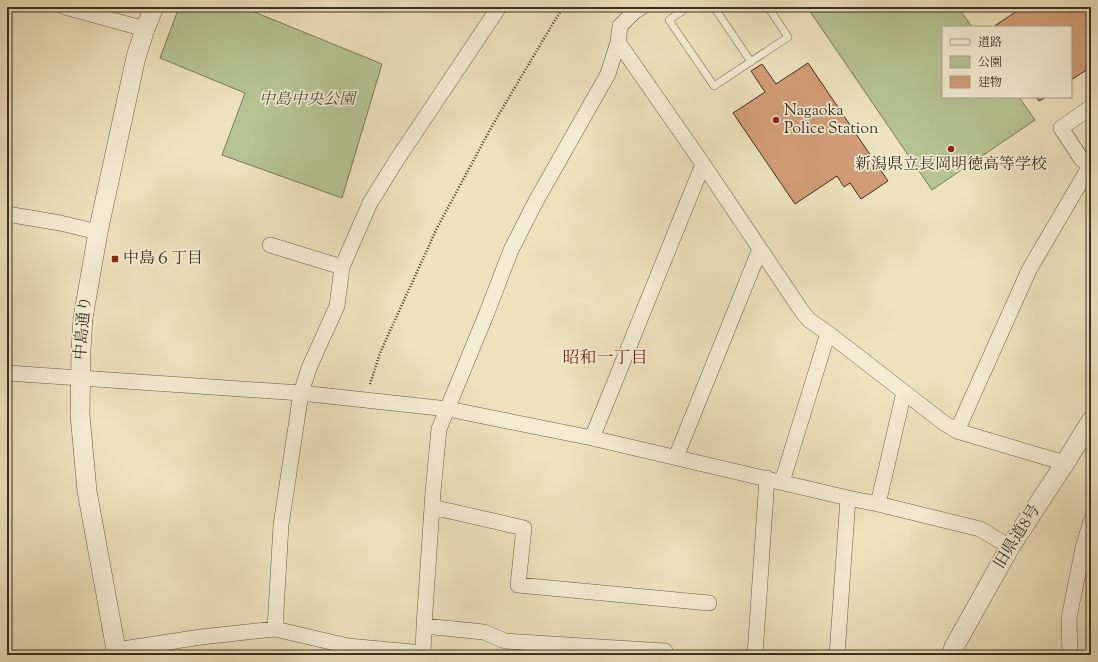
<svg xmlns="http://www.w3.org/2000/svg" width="1098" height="662" font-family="'Sorts Mill Goudy','Noto Serif JP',serif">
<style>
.green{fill:#b6c492;stroke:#787a5b}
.building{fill:#d29d76;stroke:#393024}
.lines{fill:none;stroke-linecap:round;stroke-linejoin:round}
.service-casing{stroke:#665c4a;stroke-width:8}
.minor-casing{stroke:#665c4a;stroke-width:16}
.tertiary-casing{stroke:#665c4a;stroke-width:20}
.path{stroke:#393024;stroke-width:2.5;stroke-dasharray:1 2;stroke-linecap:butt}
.service{stroke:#f4ecd3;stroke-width:7}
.minor{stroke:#f4ecd3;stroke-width:15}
.tertiary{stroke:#f4ecd3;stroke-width:19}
.poi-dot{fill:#8f2418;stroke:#f4ecd3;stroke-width:1.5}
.labels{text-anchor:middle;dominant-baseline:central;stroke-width:3.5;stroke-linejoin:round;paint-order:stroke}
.park-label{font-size:16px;font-style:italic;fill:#524e3a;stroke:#f4ecd3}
.poi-label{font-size:16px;fill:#393024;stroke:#f4ecd3;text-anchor:start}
.street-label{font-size:16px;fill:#393024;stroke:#f4ecd3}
.neighbourhood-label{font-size:17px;fill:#7a1f14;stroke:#f4ecd3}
</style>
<rect width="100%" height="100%" fill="#eee2bc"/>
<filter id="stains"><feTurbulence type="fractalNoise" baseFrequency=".005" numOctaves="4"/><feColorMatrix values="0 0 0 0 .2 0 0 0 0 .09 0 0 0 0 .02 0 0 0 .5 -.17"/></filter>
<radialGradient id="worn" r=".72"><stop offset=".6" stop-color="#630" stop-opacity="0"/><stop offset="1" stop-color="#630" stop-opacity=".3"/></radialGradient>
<path class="green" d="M 179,7 L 242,7 L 382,64 L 342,198 L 222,155 L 245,93 L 160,58 Z
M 807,7 L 958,7 L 972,27 L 943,27 L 943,97 L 1019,97 L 1035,120 L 932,190 Z"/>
<path class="building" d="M 1023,7 L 1091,7 L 1091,67 L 1071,80 L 1071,27 L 993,27 Z
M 808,63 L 888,181 L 861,199 L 850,183 L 844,187 L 837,176 L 795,204 L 733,113 L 765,92 L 751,71 L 762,64 L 776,84 Z
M 1036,97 L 1046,97 L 1039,101 Z"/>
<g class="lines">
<g class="service-casing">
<path id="service" d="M 688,7 L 669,20 L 714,86 L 788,37 L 768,7
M 714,7 L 751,62"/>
</g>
<g class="minor-casing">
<path id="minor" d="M 65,7 L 145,29
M 618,42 L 703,164 L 801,310 L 809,320 L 828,333 L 944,423 L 957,431 L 1065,463
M 1091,107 L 1061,128 L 1082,160 L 1091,165
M 7,214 L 60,223 L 98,232
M 270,245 L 342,267
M 7,373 L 301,393 L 448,409 L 592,438 L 848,498 L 878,504 L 980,529 L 1010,547
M 957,431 L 1029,270 L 1091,164
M 592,438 L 703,164
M 676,457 L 760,249
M 782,482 L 828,333
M 878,504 L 904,392
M 432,507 L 524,528 L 518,585 L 709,603
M 424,626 L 484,632 L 505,641 L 665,651 L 665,655
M 275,629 L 281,525 L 301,393 L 309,368 L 337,306 L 342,267 L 370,203 L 396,161 L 499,7
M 116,650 L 201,637 L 275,629 L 348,646 L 423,653
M 423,655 L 424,626 L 433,492 L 439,429 L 486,315 L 511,250 L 536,201 L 608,74 L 618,42 L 620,26 L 634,12 L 642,7
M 755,655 L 767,478
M 837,655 L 848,498
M 1070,655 L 1069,618 L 1083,548 L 1091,521"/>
</g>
<g class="tertiary-casing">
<path id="tertiary" d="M 117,655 L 87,491 L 80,415 L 81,350 L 83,318 L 98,232 L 136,57 L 145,29 L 154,7
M 951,655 L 954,647 L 1010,547 L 1065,463 L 1091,421"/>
</g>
<path class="path" d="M 370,384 L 380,353 L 437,228 L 492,126 L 555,20 L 564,7"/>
<use href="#service" class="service"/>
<use href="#minor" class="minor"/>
<use href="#tertiary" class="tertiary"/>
</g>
<g class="poi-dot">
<circle cx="776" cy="120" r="4"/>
<circle cx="951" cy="149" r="4"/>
<rect x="111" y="255" width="8" height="8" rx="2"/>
</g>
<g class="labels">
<g class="park-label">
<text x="307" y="100">中島中央公園</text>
</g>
<g class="poi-label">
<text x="784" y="111">Nagaoka<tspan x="784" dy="18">Police Station</tspan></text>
<text x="951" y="165" text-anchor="middle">新潟県立長岡明徳高等学校</text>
<text x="123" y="259">中島６丁目</text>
</g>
<g class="street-label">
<text transform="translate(84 328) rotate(-85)">中島通り</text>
<text transform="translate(1018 537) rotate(-58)">旧県道8号</text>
</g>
<g class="neighbourhood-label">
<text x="605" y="359">昭和一丁目</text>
</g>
</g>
<rect width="1098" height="662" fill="none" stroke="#eee2bc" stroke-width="24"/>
<rect x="8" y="8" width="1082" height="646" fill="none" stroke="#393024" stroke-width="2"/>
<rect x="12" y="12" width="1074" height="638" fill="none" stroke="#393024"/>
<rect x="942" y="26" width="130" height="72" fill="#f4ecd3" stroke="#a9a18d"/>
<rect x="950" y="39" width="20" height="6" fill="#f4ecd3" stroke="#a9a18d"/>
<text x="978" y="46" font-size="12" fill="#393024">道路</text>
<rect x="950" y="56" width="20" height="12" fill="#b6c492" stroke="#a9a18d"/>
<text x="978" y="66" font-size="12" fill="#393024">公園</text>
<rect x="950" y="76" width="20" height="12" fill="#d29d76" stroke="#a9a18d"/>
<text x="978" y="86" font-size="12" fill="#393024">建物</text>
<rect width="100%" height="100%" filter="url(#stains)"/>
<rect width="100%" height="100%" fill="url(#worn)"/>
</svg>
